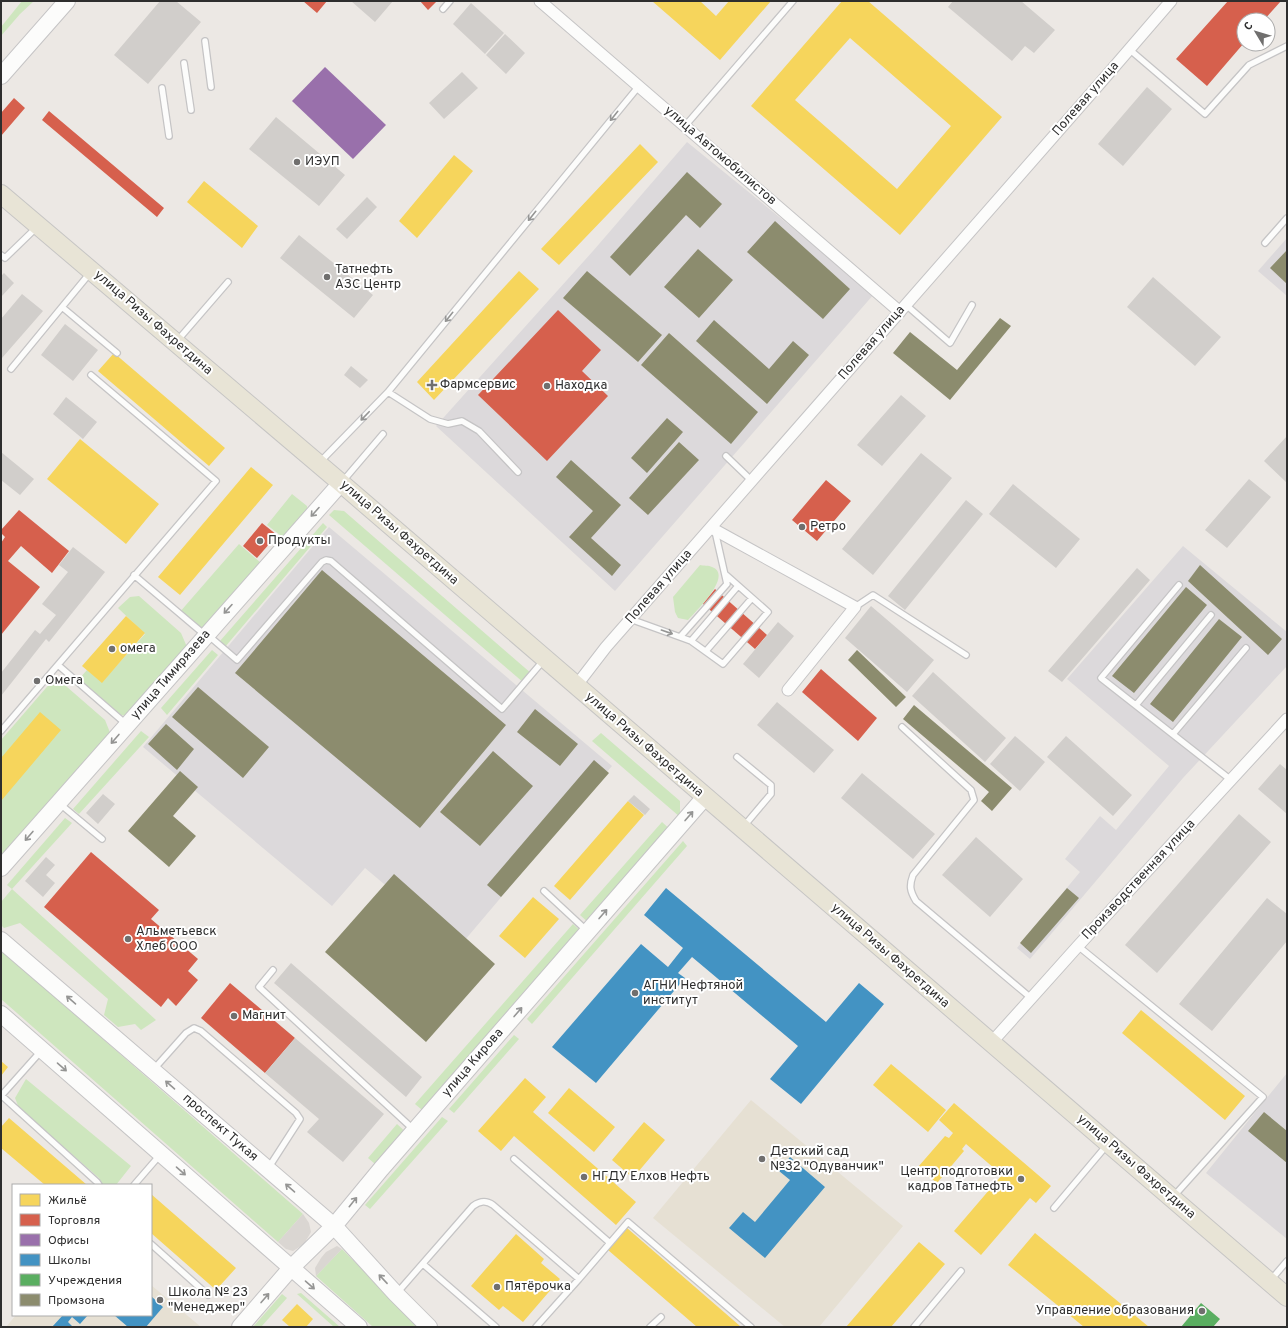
<svg xmlns="http://www.w3.org/2000/svg" width="1288" height="1328" font-family="Overpass,sans-serif">
<style>
.industrial{fill:#dcd9db}
.education{fill:#e6e0d3}
.green{fill:#cee6be}
.plaza{fill:#dad6d2}
.homes{fill:#f6d55c;fill-rule:evenodd}
.shops{fill:#d6604d}
.offices{fill:#9970ab}
.schools{fill:#4393c3}
.public{fill:#5aae61}
.industry{fill:#8c8c6e}
.building{fill:#d1cecb}
.lines{fill:none;stroke-linecap:round;stroke-linejoin:round}
.lane-casing{stroke:#c5c4c5;stroke-width:8}
.street-casing{stroke:#c5c4c5;stroke-width:13}
.secondary-casing{stroke:#c5c4c5;stroke-width:18}
.primary-casing{stroke:#c6c5c4;stroke-width:20}
.lane{stroke:#fcfcfb;stroke-width:5.5}
.street{stroke:#fcfcfb;stroke-width:11}
.secondary{stroke:#fcfcfb;stroke-width:16}
.primary{stroke:#e8e4d6;stroke-width:18}
.oneway{stroke:#959594}
.poi-dot{fill:#706f6e;stroke:#fff;stroke-width:1.5}
.labels{text-anchor:middle;dominant-baseline:central;stroke-width:4;stroke-linejoin:round;paint-order:stroke}
.street-label{font-size:13px;fill:#2e2e2e;stroke:#fff}
.poi-label{font-size:13px;fill:#2e2e2e;stroke:#fff;text-anchor:start}
</style>
<rect width="100%" height="100%" fill="#ece8e4"/>
<path class="industrial" d="M 687,142 L 874,294 L 615,591 L 436,426 L 593,251 Z
M 1287,238 L 1287,296 L 1258,271 Z
M 329,527 L 612,766 L 459,947 L 365,868 L 332,906 L 143,747 Z
M 1183,546 L 1287,632 L 1287,666 L 1183,778 L 1030,959 L 1017,948 L 1080,872 L 1065,859 L 1100,816 L 1116,830 L 1169,766 L 1067,679 Z
M 1287,1073 L 1287,1239 L 1206,1173 Z"/>
<path class="education" d="M 751,1100 L 903,1226 L 819,1327 L 785,1327 L 653,1218 Z
M 151,1285 L 201,1327 L 6,1327 L 16,1315 L 151,1315 Z"/>
<path class="green" d="M 22,1 L 34,1 L 20,14 L 1,36 L 1,27 Z
M 292,494 L 307,506 L 307,511 L 284,538 L 267,525 Z
M 334,510 L 344,511 L 532,674 L 524,683 L 329,515 Z
M 323,523 L 327,527 L 225,647 L 220,641 Z
M 239,544 L 261,563 L 201,632 L 179,613 Z
M 700,565 C 703,566 709,565 712,567 C 734,575 695,612 688,620 L 678,618 L 675,612 L 673,597 Z
M 139,596 L 181,633 L 187,647 L 127,716 L 121,715 L 79,679 L 87,670 L 102,682 L 145,634 L 118,608 L 130,597 Z
M 212,650 L 218,655 L 167,715 L 161,708 Z
M 59,680 L 105,720 L 111,735 L 1,861 L 1,740 L 52,681 Z
M 141,731 L 149,737 L 79,814 L 73,809 Z
M 601,733 L 680,801 L 680,817 L 592,741 Z
M 65,818 L 72,823 L 12,889 L 156,1020 L 141,1030 L 135,1024 L 118,1027 L 104,1015 L 108,999 L 20,923 L 4,928 L 1,925 L 1,902 L 12,889 L 7,885 Z
M 662,822 L 674,833 L 592,926 L 580,915 Z
M 683,841 L 687,846 L 532,1024 L 527,1019 Z
M 573,924 L 585,935 L 428,1115 L 415,1104 Z
M 1,950 L 303,1214 L 278,1242 L 1,999 Z
M 514,1035 L 519,1039 L 454,1113 L 449,1109 Z
M 26,1079 L 131,1166 L 116,1185 L 103,1185 L 99,1178 L 19,1108 L 15,1098 Z
M 442,1117 L 448,1121 L 370,1209 L 365,1205 Z
M 397,1124 L 410,1136 L 381,1169 L 368,1158 Z
M 342,1249 L 419,1327 L 373,1327 L 316,1276 Z
M 301,1293 L 340,1327 L 334,1327 L 297,1294 Z
M 282,1294 L 287,1298 L 261,1327 L 253,1327 Z"/>
<path class="plaza" d="M 303,1214 L 309,1223 L 311,1232 L 304,1244 L 293,1251 L 286,1249 L 278,1242 Z
M 337,1246 L 342,1249 L 316,1276 L 315,1268 L 321,1258 L 326,1252 Z"/>
<path class="homes" d="M 652,1 L 700,1 L 716,16 L 729,1 L 771,1 L 720,60 Z
M 842,1 L 868,1 L 1002,117 L 900,235 L 751,106 ZM 850,38 L 951,126 L 897,189 L 795,100 Z
M 640,144 L 658,162 L 559,265 L 541,249 Z
M 454,155 L 473,171 L 417,238 L 399,221 Z
M 204,181 L 258,226 L 242,248 L 187,202 Z
M 519,271 L 539,289 L 434,400 L 417,382 Z
M 114,353 L 225,448 L 209,466 L 98,371 Z
M 80,439 L 159,504 L 126,544 L 47,479 Z
M 251,467 L 273,485 L 180,595 L 158,577 Z
M 126,616 L 145,633 L 102,683 L 82,666 Z
M 40,712 L 61,730 L 1,801 L 1,758 Z
M 628,801 L 644,815 L 570,900 L 554,886 Z
M 533,897 L 559,919 L 525,958 L 499,936 Z
M 1141,1010 L 1245,1096 L 1225,1120 L 1122,1033 Z
M 1,1061 L 8,1067 L 1,1076 Z
M 891,1064 L 946,1110 L 928,1132 L 873,1085 Z
M 525,1078 L 546,1097 L 533,1112 L 636,1202 L 616,1225 L 514,1136 L 501,1151 L 478,1131 Z
M 569,1088 L 615,1127 L 594,1152 L 548,1113 Z
M 954,1103 L 1051,1186 L 1036,1203 L 1030,1198 L 981,1255 L 954,1231 L 1002,1175 L 966,1144 L 962,1149 L 964,1151 L 937,1183 L 918,1167 L 945,1136 L 949,1138 L 953,1133 L 939,1120 Z
M 9,1118 L 87,1185 L 45,1185 L 1,1148 L 1,1127 Z
M 644,1122 L 665,1140 L 633,1178 L 612,1160 Z
M 151,1194 L 236,1268 L 216,1290 L 151,1233 Z
M 627,1228 L 740,1326 L 739,1327 L 697,1327 L 608,1250 Z
M 1035,1233 L 1149,1327 L 1084,1327 L 1008,1265 Z
M 516,1234 L 544,1259 L 541,1263 L 560,1279 L 523,1322 L 503,1306 L 499,1310 L 471,1286 Z
M 919,1242 L 945,1264 L 891,1327 L 846,1327 Z
M 297,1304 L 313,1319 L 306,1327 L 290,1327 L 282,1320 Z"/>
<path class="shops" d="M 303,1 L 327,1 L 317,13 Z
M 420,1 L 437,1 L 428,10 Z
M 1228,1 L 1281,1 L 1264,20 L 1244,20 L 1244,43 L 1207,86 L 1176,59 Z
M 14,98 L 25,108 L 1,136 L 1,113 Z
M 49,111 L 164,208 L 157,217 L 42,120 Z
M 558,310 L 601,350 L 582,371 L 608,396 L 547,461 L 478,395 Z
M 826,480 L 851,501 L 817,541 L 792,520 Z
M 19,510 L 69,551 L 52,573 L 21,546 L 8,561 L 40,587 L 1,635 L 1,543 L 5,537 L 1,533 L 1,530 Z
M 262,523 L 277,535 L 257,558 L 243,546 Z
M 715,589 L 767,635 L 755,649 L 703,604 Z
M 821,669 L 877,718 L 858,741 L 802,692 Z
M 91,852 L 159,910 L 151,919 L 198,959 L 188,971 L 198,980 L 176,1006 L 168,998 L 161,1007 L 44,907 Z
M 230,983 L 295,1038 L 265,1073 L 201,1018 Z"/>
<path class="offices" d="M 325,67 L 386,125 L 353,159 L 292,101 Z"/>
<path class="schools" d="M 666,888 L 826,1022 L 859,983 L 884,1004 L 801,1104 L 770,1079 L 798,1046 L 692,957 L 678,973 L 685,978 L 596,1083 L 552,1047 L 641,944 L 668,967 L 683,948 L 644,915 Z
M 790,1157 L 825,1187 L 765,1258 L 729,1228 L 743,1212 L 755,1222 L 790,1180 L 779,1171 Z
M 151,1296 L 163,1307 L 146,1327 L 128,1327 L 114,1315 L 151,1315 Z
M 63,1315 L 88,1315 L 80,1324 L 72,1317 L 68,1322 L 73,1327 L 52,1327 Z"/>
<path class="public" d="M 1201,1303 L 1220,1319 L 1213,1327 L 1181,1327 Z"/>
<path class="industry" d="M 687,172 L 722,204 L 700,228 L 686,215 L 630,276 L 610,257 Z
M 775,221 L 850,289 L 823,319 L 747,252 Z
M 698,249 L 733,280 L 699,318 L 664,287 Z
M 1287,250 L 1287,284 L 1270,268 Z
M 587,271 L 662,335 L 638,362 L 563,298 Z
M 1000,318 L 1011,326 L 950,400 L 893,353 L 910,332 L 957,370 Z
M 714,320 L 769,369 L 793,341 L 809,355 L 767,404 L 696,341 Z
M 669,333 L 758,412 L 731,444 L 641,365 Z
M 667,418 L 683,432 L 647,473 L 631,458 Z
M 679,442 L 699,460 L 648,515 L 629,498 Z
M 571,460 L 621,505 L 591,538 L 621,565 L 612,576 L 569,537 L 593,511 L 556,477 Z
M 1200,565 L 1282,639 L 1268,655 L 1188,581 Z
M 322,570 L 506,725 L 420,828 L 235,673 Z
M 1186,587 L 1207,605 L 1134,693 L 1112,676 Z
M 1219,619 L 1242,637 L 1173,722 L 1150,704 Z
M 857,650 L 906,697 L 896,707 L 848,660 Z
M 198,687 L 269,747 L 243,778 L 172,717 Z
M 914,705 L 1012,788 L 992,811 L 981,801 L 989,792 L 903,719 Z
M 535,709 L 578,744 L 560,766 L 517,732 Z
M 166,724 L 194,749 L 177,770 L 148,744 Z
M 493,751 L 533,786 L 480,846 L 440,812 Z
M 594,760 L 609,773 L 501,897 L 487,885 Z
M 180,771 L 198,787 L 173,816 L 196,836 L 169,867 L 128,831 Z
M 394,874 L 495,964 L 426,1042 L 325,952 Z
M 1067,888 L 1079,898 L 1031,953 L 1020,943 Z
M 1264,1112 L 1287,1131 L 1287,1163 L 1248,1131 Z"/>
<path class="building" d="M 160,1 L 176,1 L 201,22 L 148,84 L 114,55 Z
M 351,1 L 393,1 L 375,22 Z
M 953,1 L 1021,1 L 1055,30 L 1034,53 L 1025,46 L 1012,61 L 948,7 Z
M 471,3 L 504,33 L 485,54 L 453,24 Z
M 505,34 L 525,53 L 506,74 L 486,55 Z
M 462,72 L 478,88 L 444,119 L 429,103 Z
M 1147,87 L 1172,109 L 1123,166 L 1098,144 Z
M 276,117 L 345,175 L 319,206 L 249,149 Z
M 367,197 L 377,207 L 347,239 L 336,229 Z
M 299,235 L 373,295 L 354,318 L 280,258 Z
M 4,273 L 14,283 L 1,297 L 1,276 Z
M 1153,277 L 1221,337 L 1195,366 L 1127,307 Z
M 22,294 L 43,311 L 2,358 L 1,357 L 1,319 Z
M 65,324 L 98,350 L 73,381 L 41,355 Z
M 351,366 L 368,380 L 360,388 L 344,375 Z
M 901,395 L 926,416 L 882,466 L 857,445 Z
M 66,397 L 97,422 L 83,439 L 53,414 Z
M 1287,436 L 1287,483 L 1264,461 Z
M 1,452 L 34,479 L 20,495 L 1,480 Z
M 921,453 L 952,478 L 873,575 L 842,549 Z
M 1249,479 L 1271,497 L 1227,548 L 1205,530 Z
M 1013,484 L 1080,539 L 1056,568 L 989,514 Z
M 966,500 L 983,514 L 905,610 L 888,596 Z
M 73,547 L 105,572 L 49,642 L 46,639 L 1,696 L 1,673 L 35,630 L 40,634 L 56,615 L 42,604 L 68,572 L 59,565 Z
M 1137,568 L 1150,580 L 1062,682 L 1048,671 Z
M 871,606 L 934,660 L 907,692 L 845,638 Z
M 778,622 L 794,636 L 759,678 L 743,664 Z
M 933,672 L 1006,738 L 985,762 L 912,696 Z
M 777,702 L 834,750 L 814,773 L 757,725 Z
M 1015,736 L 1045,762 L 1020,791 L 990,764 Z
M 1066,736 L 1132,795 L 1113,816 L 1047,757 Z
M 1280,764 L 1287,770 L 1287,814 L 1258,789 Z
M 862,773 L 935,834 L 913,859 L 841,798 Z
M 103,794 L 115,804 L 98,824 L 86,813 Z
M 634,795 L 650,809 L 645,815 L 628,801 Z
M 1239,814 L 1271,842 L 1157,973 L 1125,945 Z
M 976,837 L 1023,879 L 990,917 L 942,875 Z
M 46,857 L 55,865 L 46,875 L 55,883 L 43,897 L 25,881 Z
M 1267,898 L 1287,914 L 1287,941 L 1212,1031 L 1179,1004 Z
M 291,963 L 422,1077 L 406,1097 L 274,983 Z
M 295,1038 L 384,1114 L 343,1162 L 307,1132 L 319,1119 L 265,1073 Z"/>
<g class="lines">
<g class="lane-casing">
<path id="lane" d="M 443,9 L 450,1
M 205,41 L 211,87
M 1129,49 L 1205,114 L 1249,65 L 1287,46
M 184,63 L 191,110
M 162,88 L 169,136
M 685,126 L 793,1
M 1265,243 L 1287,218
M 1,255 L 5,258 L 37,227
M 906,305 L 950,343 L 972,305
M 62,307 L 117,353
M 177,341 L 228,282
M 11,369 L 90,273
M 388,392 L 430,419 L 448,424 L 462,421 L 479,431 L 518,472
M 726,456 L 752,481
M 320,462 L 388,392 L 639,86
M 343,481 L 383,434
M 134,575 L 205,635
M 1179,585 L 1101,678 L 1231,780
M 855,607 L 873,595 L 966,655
M 630,619 L 680,637 L 727,584 L 715,531
M 209,636 L 237,660 L 322,562 L 326,560 L 331,561 L 502,709 L 543,661
M 680,637 L 691,641 L 723,664 L 768,612 L 725,574
M 691,641 L 738,586
M 706,651 L 752,598
M 58,665 L 126,724
M 1136,705 L 1211,615
M 902,727 L 971,790 L 974,800 L 913,875 C 909,886 910,891 916,901 L 1031,998
M 1,731 L 216,481 L 91,375
M 1173,734 L 1246,648
M 737,757 L 771,785 L 771,794 L 744,826
M 60,804 L 102,839
M 544,891 L 586,930
M 1078,946 L 1263,1097 L 1173,1197
M 273,970 L 259,987 L 413,1129
M 154,1069 L 186,1033 L 194,1028 L 201,1031 L 296,1113 L 300,1119 L 269,1167
M 1,1096 L 42,1050
M 2,1096 L 97,1182 L 99,1185
M 514,1159 L 610,1243
M 134,1185 L 160,1155
M 1054,1208 L 1107,1145
M 151,1244 L 208,1295
M 423,1264 L 496,1327
M 1270,1281 L 1287,1261
M 397,1293 L 473,1206 C 480,1201 486,1200 493,1205 L 579,1279 L 628,1222 L 751,1327
M 536,1327 L 579,1279
M 650,1327 L 661,1317
M 914,1327 L 961,1271"/>
</g>
<g class="street-casing">
<path id="street" d="M 540,1 L 900,312
M 712,527 L 715,530 L 855,607 L 788,690
M 576,686 L 606,647 L 1102,81 L 1171,1
M 991,1043 L 1078,946 L 1287,719"/>
</g>
<g class="secondary-casing">
<path id="secondary" d="M 1,76 L 67,1
M 1,868 L 341,483
M 1,940 L 334,1226 L 396,1294 L 429,1327
M 1,1014 L 359,1327
M 240,1327 L 291,1268 L 334,1226 L 381,1169 L 705,797"/>
</g>
<g class="primary-casing">
<path id="primary" d="M 1,194 L 341,483 L 1287,1297"/>
</g>
<use href="#lane" class="lane"/>
<use href="#street" class="street"/>
<use href="#secondary" class="secondary"/>
<use href="#primary" class="primary"/>
</g>
<defs><path id="oneway-shaft" d="M-6 0H5M1.5-3L5.5 0L1.5 3" fill="none" stroke-width="1.6" stroke-linecap="round" stroke-linejoin="round"/></defs>
<g class="oneway">
<use href="#oneway-shaft" transform="translate(614 116) rotate(129)"/>
<use href="#oneway-shaft" transform="translate(532 216) rotate(129)"/>
<use href="#oneway-shaft" transform="translate(449 317) rotate(129)"/>
<use href="#oneway-shaft" transform="translate(365 416) rotate(134)"/>
<use href="#oneway-shaft" transform="translate(315 512) rotate(132)"/>
<use href="#oneway-shaft" transform="translate(228 609) rotate(132)"/>
<use href="#oneway-shaft" transform="translate(667 632) rotate(19)"/>
<use href="#oneway-shaft" transform="translate(115 739) rotate(131)"/>
<use href="#oneway-shaft" transform="translate(689 816) rotate(-49)"/>
<use href="#oneway-shaft" transform="translate(29 836) rotate(131)"/>
<use href="#oneway-shaft" transform="translate(603 914) rotate(-49)"/>
<use href="#oneway-shaft" transform="translate(71 1000) rotate(-139)"/>
<use href="#oneway-shaft" transform="translate(518 1012) rotate(-49)"/>
<use href="#oneway-shaft" transform="translate(62 1067) rotate(41)"/>
<use href="#oneway-shaft" transform="translate(170 1085) rotate(-139)"/>
<use href="#oneway-shaft" transform="translate(181 1171) rotate(41)"/>
<use href="#oneway-shaft" transform="translate(290 1188) rotate(-139)"/>
<use href="#oneway-shaft" transform="translate(353 1202) rotate(-51)"/>
<use href="#oneway-shaft" transform="translate(383 1279) rotate(-133)"/>
<use href="#oneway-shaft" transform="translate(310 1285) rotate(41)"/>
<use href="#oneway-shaft" transform="translate(265 1298) rotate(-49)"/>
</g>
<g class="poi-dot">
<circle cx="297" cy="162" r="4"/>
<circle cx="327" cy="277" r="4"/>
<path d="M430 379h4v4h4v4h-4v4h-4v-4h-4v-4h4z"/>
<circle cx="547" cy="386" r="4"/>
<circle cx="802" cy="527" r="4"/>
<circle cx="260" cy="541" r="4"/>
<circle cx="112" cy="649" r="4"/>
<circle cx="37" cy="681" r="4"/>
<circle cx="128" cy="939" r="4"/>
<circle cx="635" cy="993" r="4"/>
<circle cx="234" cy="1016" r="4"/>
<circle cx="762" cy="1159" r="4"/>
<circle cx="584" cy="1177" r="4"/>
<circle cx="1021" cy="1179" r="4"/>
<circle cx="497" cy="1287" r="4"/>
<circle cx="160" cy="1300" r="4"/>
<circle cx="1202" cy="1311" r="4"/>
</g>
<g class="labels">
<g class="street-label">
<text transform="translate(1086 99) rotate(-49)">Полевая улица</text>
<text transform="translate(720 156) rotate(41)">улица Автомобилистов</text>
<text transform="translate(153 323) rotate(41)">улица Ризы Фахретдина</text>
<text transform="translate(872 343) rotate(-49)">Полевая улица</text>
<text transform="translate(399 533) rotate(41)">улица Ризы Фахретдина</text>
<text transform="translate(659 587) rotate(-49)">Полевая улица</text>
<text transform="translate(171 675) rotate(-49)">улица Тимирязева</text>
<text transform="translate(644 745) rotate(41)">улица Ризы Фахретдина</text>
<text transform="translate(1139 880) rotate(-47)">Производственная улица</text>
<text transform="translate(890 956) rotate(41)">улица Ризы Фахретдина</text>
<text transform="translate(473 1063) rotate(-49)">улица Кирова</text>
<text transform="translate(220 1128) rotate(41)">проспект Тукая</text>
<text transform="translate(1136 1167) rotate(41)">улица Ризы Фахретдина</text>
</g>
<g class="poi-label">
<text x="305" y="162">ИЭУП</text>
<text x="335" y="270">Татнефть<tspan x="335" dy="15">АЗС Центр</tspan></text>
<text x="440" y="385">Фармсервис</text>
<text x="555" y="386">Находка</text>
<text x="810" y="527">Ретро</text>
<text x="268" y="541">Продукты</text>
<text x="120" y="649">омега</text>
<text x="45" y="681">Омега</text>
<text x="136" y="932">Альметьевск<tspan x="136" dy="15">Хлеб ООО</tspan></text>
<text x="643" y="986">АГНИ Нефтяной<tspan x="643" dy="15">институт</tspan></text>
<text x="242" y="1016">Магнит</text>
<text x="770" y="1152">Детский сад<tspan x="770" dy="15">№32 "Одуванчик"</tspan></text>
<text x="1013" y="1172" text-anchor="end">Центр подготовки<tspan x="1013" dy="15">кадров Татнефть</tspan></text>
<text x="592" y="1177">НГДУ Елхов Нефть</text>
<text x="505" y="1287">Пятёрочка</text>
<text x="168" y="1293">Школа № 23<tspan x="168" dy="15">"Менеджер"</tspan></text>
<text x="1194" y="1311" text-anchor="end">Управление образования</text>
</g>
</g>
<rect width="1288" height="1328" fill="none" stroke="#2e2e2e" stroke-width="4"/>
<rect x="12" y="1184" width="140" height="132" fill="#ffffff" stroke="#ababab"/>
<rect x="20" y="1194" width="20" height="12" fill="#f6d55c" stroke="#ababab"/>
<text x="48" y="1204" font-size="12" fill="#2e2e2e">Жильё</text>
<rect x="20" y="1214" width="20" height="12" fill="#d6604d" stroke="#ababab"/>
<text x="48" y="1224" font-size="12" fill="#2e2e2e">Торговля</text>
<rect x="20" y="1234" width="20" height="12" fill="#9970ab" stroke="#ababab"/>
<text x="48" y="1244" font-size="12" fill="#2e2e2e">Офисы</text>
<rect x="20" y="1254" width="20" height="12" fill="#4393c3" stroke="#ababab"/>
<text x="48" y="1264" font-size="12" fill="#2e2e2e">Школы</text>
<rect x="20" y="1274" width="20" height="12" fill="#5aae61" stroke="#ababab"/>
<text x="48" y="1284" font-size="12" fill="#2e2e2e">Учреждения</text>
<rect x="20" y="1294" width="20" height="12" fill="#8c8c6e" stroke="#ababab"/>
<text x="48" y="1304" font-size="12" fill="#2e2e2e">Промзона</text>
<g transform="translate(1256 32) rotate(308)"><circle r="19" fill="#ffffff" stroke="#ababab"/>
<path d="M0-3L7 15L0 10L-7 15Z" fill="#706f6e"/>
<text y="-6" font-size="11" font-weight="bold" text-anchor="middle" fill="#2e2e2e">С</text>
</g>
</svg>
